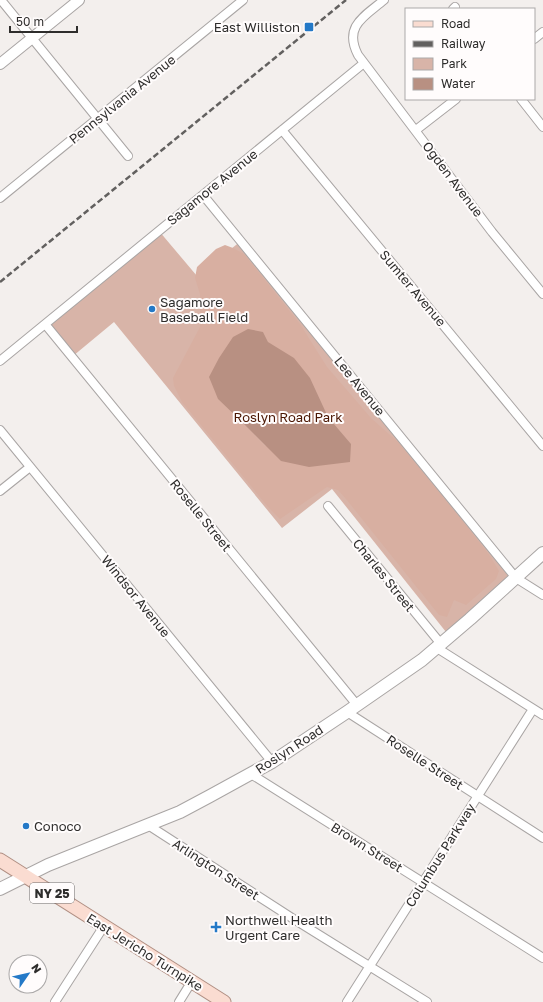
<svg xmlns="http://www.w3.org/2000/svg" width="543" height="1002" font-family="'Golos Text',sans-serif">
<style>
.green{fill:#d8b4a8}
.forest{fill:#d8afa1;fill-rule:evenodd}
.water{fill:#b89082}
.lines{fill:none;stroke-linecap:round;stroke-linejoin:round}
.minor-casing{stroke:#a9a5a4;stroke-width:10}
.tertiary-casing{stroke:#a9a5a4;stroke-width:12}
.secondary-casing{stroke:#a9a5a4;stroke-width:14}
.primary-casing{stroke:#b08f83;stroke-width:15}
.minor{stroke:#fff;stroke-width:8}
.tertiary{stroke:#fff;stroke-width:10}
.secondary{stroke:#fff;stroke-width:12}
.primary{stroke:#fadcd1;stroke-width:13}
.rail{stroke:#62605f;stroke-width:2.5;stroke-dasharray:6 3;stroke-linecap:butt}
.poi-dot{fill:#2479c7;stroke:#fffcfc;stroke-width:1.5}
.labels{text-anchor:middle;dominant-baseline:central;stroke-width:4;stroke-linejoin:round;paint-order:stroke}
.shield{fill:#fffcfc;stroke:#6d6b6a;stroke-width:1}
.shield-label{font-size:12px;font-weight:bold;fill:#2e2d2c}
.poi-label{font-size:13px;fill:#2e2d2c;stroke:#fffcfc;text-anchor:start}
.street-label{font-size:13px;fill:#2e2d2c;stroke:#fffcfc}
.park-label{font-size:13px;fill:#4a1703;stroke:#fffcfc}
</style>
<rect width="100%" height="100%" fill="#f3efed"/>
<path class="green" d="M 159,231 L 197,276 L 241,241 L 516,577 L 450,637 L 332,489 L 282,528 L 114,322 L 73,356 L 47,325 Z"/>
<path class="forest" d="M 225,245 L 233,248 L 244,254 L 300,324 L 327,367 L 371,418 L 398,442 L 461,519 L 490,556 L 499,571 L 496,579 L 466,605 L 454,600 L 447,617 L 439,615 L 346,499 L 338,490 L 327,487 L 280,519 L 268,507 L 182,402 L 174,386 L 173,378 L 200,327 L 200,294 L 195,278 L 197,267 L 216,249 ZM 263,332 L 268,342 L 310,378 L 328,417 L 351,444 L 265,446 L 242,422 L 218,399 Z"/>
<path class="water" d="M 248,329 L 263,332 L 268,342 L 294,358 L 310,378 L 328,417 L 351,444 L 350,462 L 309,467 L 281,461 L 242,422 L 218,399 L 209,377 L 219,358 L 233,337 Z"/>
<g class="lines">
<g class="minor-casing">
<path id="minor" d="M 1,0 L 128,156
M 384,0 C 365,16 343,26 358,55 L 492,232 L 543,294
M 453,9 L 455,7
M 534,39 L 543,32
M 521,99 L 543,127
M 282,130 L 543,446
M 416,130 L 456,99
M 203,195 L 516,578 L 543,595
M 0,198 L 243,0
M 45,324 L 357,705
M 0,361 L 364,63
M 0,430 L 272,762
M 0,491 L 30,467
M 328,506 L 441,644
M 437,648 L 543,715
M 347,712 L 543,838
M 251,774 L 543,958
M 148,825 L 292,918 L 427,1002
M 55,1002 L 104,926
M 179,1002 L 192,981
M 347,1002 L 533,709"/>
</g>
<g class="tertiary-casing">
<path id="tertiary" d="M 0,64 L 79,0"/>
</g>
<g class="secondary-casing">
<path id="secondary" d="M 0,889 L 48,865 L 180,812 L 210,796 L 272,762 L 347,712 L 422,660 L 470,619 L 543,553"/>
</g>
<g class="primary-casing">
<path id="primary" d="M 0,860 L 224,1002"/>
</g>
<use href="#minor" class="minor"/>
<use href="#tertiary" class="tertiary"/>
<use href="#secondary" class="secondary"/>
<use href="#primary" class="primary"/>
<path class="rail" d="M 0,282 L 346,0"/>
</g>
<g class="poi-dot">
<rect x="304" y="22" width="10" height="10" rx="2"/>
<circle cx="152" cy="309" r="4"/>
<circle cx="26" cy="826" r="4"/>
<path d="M214 921h4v4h4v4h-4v4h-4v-4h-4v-4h4z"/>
</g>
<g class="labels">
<rect class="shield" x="30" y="883" width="44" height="20" rx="3"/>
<g class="shield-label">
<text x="52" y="893">NY 25</text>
</g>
<g class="poi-label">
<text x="300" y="27" text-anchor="end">East Williston</text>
<text x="160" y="302">Sagamore<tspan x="160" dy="15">Baseball Field</tspan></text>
<text x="34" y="826">Conoco</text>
<text x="225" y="920">Northwell Health<tspan x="225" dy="15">Urgent Care</tspan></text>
</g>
<g class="street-label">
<text transform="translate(122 99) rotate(-39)">Pennsylvania Avenue</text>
<text transform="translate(453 179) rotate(53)">Ogden Avenue</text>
<text transform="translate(212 187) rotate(-39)">Sagamore Avenue</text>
<text transform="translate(413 288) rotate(50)">Sumter Avenue</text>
<text transform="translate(360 386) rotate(51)">Lee Avenue</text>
<text transform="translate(201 515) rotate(51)">Roselle Street</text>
<text transform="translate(384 575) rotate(51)">Charles Street</text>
<text transform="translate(136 596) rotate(51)">Windsor Avenue</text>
<text transform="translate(289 749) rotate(-33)">Roslyn Road</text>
<text transform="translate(425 762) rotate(33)">Roselle Street</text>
<text transform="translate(367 847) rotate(32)">Brown Street</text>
<text transform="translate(440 855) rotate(-58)">Columbus Parkway</text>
<text transform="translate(216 869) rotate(33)">Arlington Street</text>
<text transform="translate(145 952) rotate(32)">East Jericho Turnpike</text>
</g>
<g class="park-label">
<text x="288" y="417">Roslyn Road Park</text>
</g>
</g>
<rect x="405" y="8" width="130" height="92" fill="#fffcfc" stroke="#aba9a9"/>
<rect x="413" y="21" width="20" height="6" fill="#fadcd1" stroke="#aba9a9"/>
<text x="441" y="28" font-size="12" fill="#2e2d2c">Road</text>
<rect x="413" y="41" width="20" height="6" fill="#62605f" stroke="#aba9a9"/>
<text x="441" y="48" font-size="12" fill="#2e2d2c">Railway</text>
<rect x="413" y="58" width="20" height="12" fill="#d8b4a8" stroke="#aba9a9"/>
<text x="441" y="68" font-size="12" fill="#2e2d2c">Park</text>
<rect x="413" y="78" width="20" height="12" fill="#b89082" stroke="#aba9a9"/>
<text x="441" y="88" font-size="12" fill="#2e2d2c">Water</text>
<g transform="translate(28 974) rotate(56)"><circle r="19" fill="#fffcfc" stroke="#aba9a9"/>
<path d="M0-3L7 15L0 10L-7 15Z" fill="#2479c7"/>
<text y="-6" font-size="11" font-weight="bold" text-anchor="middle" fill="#2e2d2c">N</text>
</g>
<path d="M10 26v6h67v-6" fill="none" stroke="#2e2d2c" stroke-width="2"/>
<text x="16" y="26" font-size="12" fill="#2e2d2c" stroke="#fffcfc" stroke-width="3" paint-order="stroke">50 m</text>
</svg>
